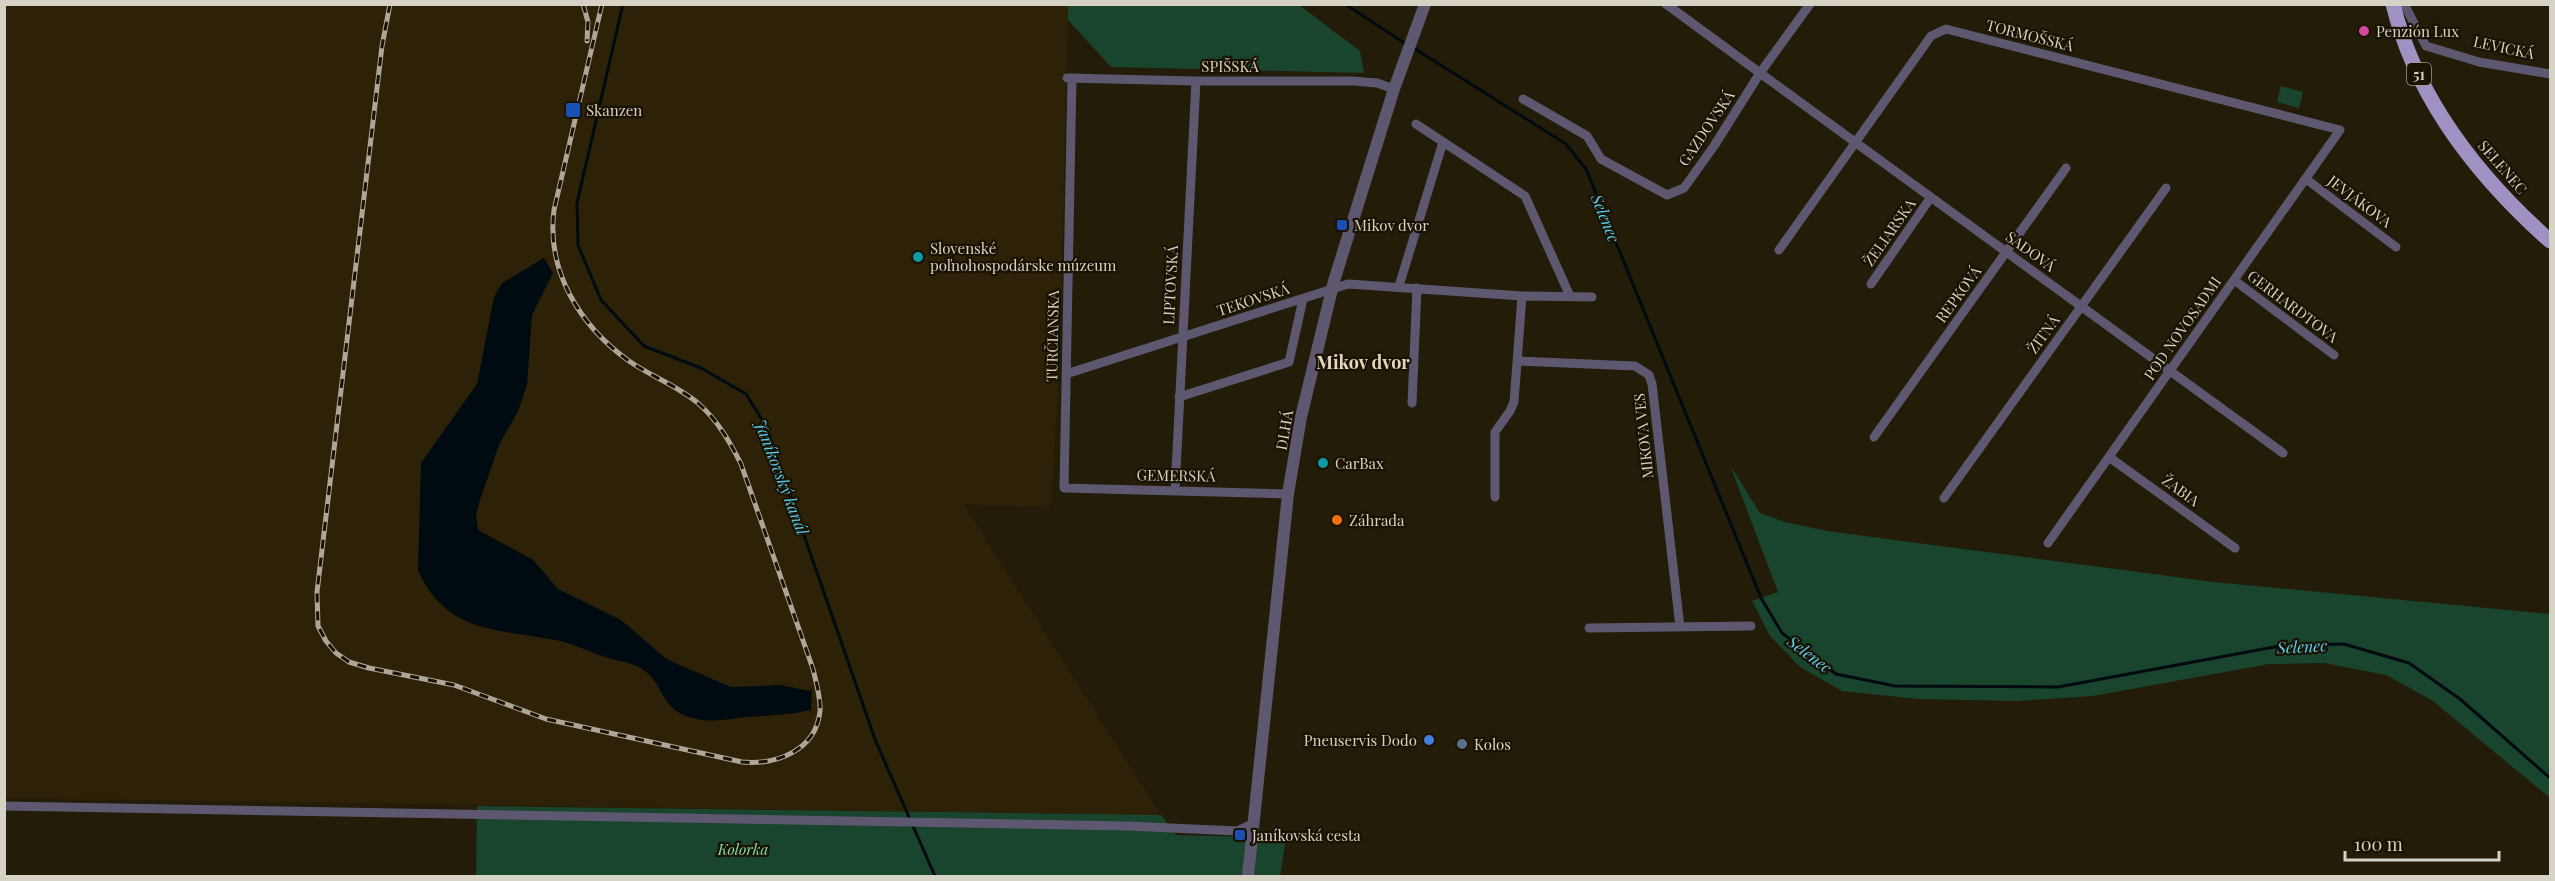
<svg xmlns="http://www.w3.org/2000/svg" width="2555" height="881" font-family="'Playfair Display',serif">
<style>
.built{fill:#2d2207}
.green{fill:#19442d}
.water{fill:#000a11}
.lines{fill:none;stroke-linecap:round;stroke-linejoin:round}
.stream{stroke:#000a11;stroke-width:3}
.minor{stroke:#5d576f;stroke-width:9}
.tertiary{stroke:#5d576f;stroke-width:12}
.primary{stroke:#9f92c3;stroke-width:15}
.rail-casing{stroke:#ada799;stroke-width:5}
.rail{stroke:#1a1202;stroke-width:3;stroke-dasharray:9;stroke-linecap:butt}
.hotel-dot{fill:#d1479c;stroke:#1a1202;stroke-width:2}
.transit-dot{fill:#1a4fb4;stroke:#1a1202;stroke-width:2}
.culture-dot{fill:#0f9aa8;stroke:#1a1202;stroke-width:2}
.food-dot{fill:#e8710a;stroke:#1a1202;stroke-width:2}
.shop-dot{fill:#3f7fe0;stroke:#1a1202;stroke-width:2}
.service-dot{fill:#5c6f8a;stroke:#1a1202;stroke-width:2}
.labels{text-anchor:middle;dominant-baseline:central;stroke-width:4.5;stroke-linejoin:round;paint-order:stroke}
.shield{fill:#1a1202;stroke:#9e988b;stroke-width:1.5}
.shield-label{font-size:14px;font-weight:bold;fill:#d7d2c6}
.poi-label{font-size:15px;fill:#d7d2c6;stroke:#1a1202;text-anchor:start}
.street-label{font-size:15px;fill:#d7d2c6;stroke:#1a1202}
.park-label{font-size:15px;font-style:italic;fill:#82dda8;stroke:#1a1202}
.water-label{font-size:16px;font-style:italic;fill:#59d0f2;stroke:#1a1202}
.quarter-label{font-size:18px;font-weight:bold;fill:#e2d8bf;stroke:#1a1202}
</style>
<rect width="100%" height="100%" fill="#231c08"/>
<path class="built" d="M 5,5 L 1068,5 L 1060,354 L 1051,507 L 964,505 L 1161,815 L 5,798 Z"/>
<path class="green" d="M 1068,5 L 1299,5 L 1360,51 L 1364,73 L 1111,67 L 1068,20 Z
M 2281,86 L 2303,92 L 2299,108 L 2277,102 Z
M 1730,465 L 1760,513 L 1785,522 L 1827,531 L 2214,582 L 2550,614 L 2550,798 L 2433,701 L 2386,675 L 2324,663 L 2269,664 L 2093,696 L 2018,701 L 1918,699 L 1842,691 L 1800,667 L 1770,636 L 1752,601 L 1778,592 Z
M 477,806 L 1161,815 L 1176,835 L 1286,838 L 1280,876 L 476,876 Z"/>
<path class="water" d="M 544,258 L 553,273 L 532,315 L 527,385 L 518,411 L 499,445 L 481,497 L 476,514 L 478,530 L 533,560 L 558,589 L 621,620 L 664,657 L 675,663 L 731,687 L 780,685 L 810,691 L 812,687 L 811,713 L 810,710 C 786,716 762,715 737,718 C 723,720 711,722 697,719 C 653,710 669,679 634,665 C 626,661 616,661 608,658 C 590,652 574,644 556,640 C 497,629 445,633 418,570 L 421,463 L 477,384 L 494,297 L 502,283 Z"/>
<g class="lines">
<path class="stream" d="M 623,4 L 577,203 L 578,245 L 601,300 L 644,346 L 701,368 L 746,394 L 766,426 L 876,742 L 935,876
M 1345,4 L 1406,44
M 1412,47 L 1566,144 L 1586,169 L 1761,598 L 1782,633 L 1836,674 L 1895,686 L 2058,687 L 2285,645 L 2344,644 L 2409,663 L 2460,699 L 2550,778"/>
<path class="minor" d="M 1666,4 L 1760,73 L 1810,4
M 2404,4 L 2426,46 L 2479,62 L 2550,74
M 1067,78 L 1196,81 L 1353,81 L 1377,83 L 1394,89
M 1072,78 L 1064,488 L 1288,494
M 1523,99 L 1587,136 L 1601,159 L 1667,195 L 1684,188 L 1714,146 L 1760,73 L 2283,453
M 1416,124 L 1525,196 L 1570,296
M 2306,179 L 2396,247
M 1779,250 L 1931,36 L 1946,29 L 2340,130 L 2048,543
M 2234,280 L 2334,355
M 1871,284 L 1931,197
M 1399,286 L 1443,142
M 1518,361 L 1635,366 L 1649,375 L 1652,384 L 1680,627
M 1066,374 L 1348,284 L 1522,296 L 1592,297
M 1179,397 L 1289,362 L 1303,299
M 1412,403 L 1417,288
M 1874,437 L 2066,168
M 2109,457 L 2235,548
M 1175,490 L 1196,81
M 1495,497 L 1495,432 L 1510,411 L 1514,402 L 1522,296
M 1944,498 L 2166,188
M 1589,628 L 1751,626
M 4,806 L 1127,826 L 1237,831 L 1252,824"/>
<path class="tertiary" d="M 1248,876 L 1288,494 L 1301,417 L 1334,281 L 1394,89 L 1425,4"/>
<path class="primary" d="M 2393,4 C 2416,99 2479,178 2550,241"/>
<g class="rail-casing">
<path id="rail" d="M 390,4 L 382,46 L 317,592 L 318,626 L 326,641 L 336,653 L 349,662 L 369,668 L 454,685 L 546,719 L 742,762 C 776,765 816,751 820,711 C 821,698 816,682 813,669 L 741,464 C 730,442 718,421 699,404 C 678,386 652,377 629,361 C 580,326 546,271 554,210 L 602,4
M 583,4 L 588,22 L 587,41"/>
</g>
<use href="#rail" class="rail"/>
</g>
<circle class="hotel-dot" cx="2364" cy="31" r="6"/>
<g class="transit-dot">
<rect x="565" y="102" width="16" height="16" rx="3"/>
<rect x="1336" y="219" width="12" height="12" rx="3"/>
<rect x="1234" y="829" width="12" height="12" rx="3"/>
</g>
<g class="culture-dot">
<circle cx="918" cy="257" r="6"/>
<circle cx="1323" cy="463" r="6"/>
</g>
<circle class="food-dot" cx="1337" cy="520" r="6"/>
<circle class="shop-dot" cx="1429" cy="740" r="6"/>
<circle class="service-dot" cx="1462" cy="744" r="6"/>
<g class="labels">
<rect class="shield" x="2407" y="63" width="24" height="22" rx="4.5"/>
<g class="shield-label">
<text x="2419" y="74">51</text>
</g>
<g class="poi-label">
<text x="2376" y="31">Penzión Lux</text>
<text x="586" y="110">Skanzen</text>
<text x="1354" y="225">Mikov dvor</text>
<text x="930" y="248">Slovenské<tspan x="930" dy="17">poľnohospodárske múzeum</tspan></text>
<text x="1335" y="463">CarBax</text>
<text x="1349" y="520">Záhrada</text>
<text x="1417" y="740" text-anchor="end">Pneuservis Dodo</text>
<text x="1474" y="744">Kolos</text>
<text x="1252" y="835">Janíkovská cesta</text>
</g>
<g class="street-label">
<text transform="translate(2030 35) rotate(14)">TORMOŠSKÁ</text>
<text transform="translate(2504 47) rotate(12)">LEVICKÁ</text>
<text x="1230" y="66">SPIŠSKÁ</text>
<text transform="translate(1706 128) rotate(-56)">GAZDOVSKÁ</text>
<text transform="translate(2503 167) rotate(49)">SELENEC</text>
<text transform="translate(2360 201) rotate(37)">JEVJÁKOVA</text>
<text transform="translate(1889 232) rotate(-55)">ŽELIARSKA</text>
<text transform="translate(2031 251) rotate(36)">SADOVÁ</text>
<text transform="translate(1170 285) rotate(-87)">LIPTOVSKÁ</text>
<text transform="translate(1958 294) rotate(-54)">REPKOVÁ</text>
<text transform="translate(1253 299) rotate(-18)">TEKOVSKÁ</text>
<text transform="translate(2293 306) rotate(37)">GERHARDTOVA</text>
<text transform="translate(2182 328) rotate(-55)">POD NOVOSADMI</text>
<text transform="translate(2043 334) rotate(-54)">ŽITNÁ</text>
<text transform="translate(1052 336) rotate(-89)">TURČIANSKA</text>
<text transform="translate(1284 430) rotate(-80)">DLHÁ</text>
<text transform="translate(1643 436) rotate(-96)">MIKOVA VES</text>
<text transform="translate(1176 475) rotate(1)">GEMERSKÁ</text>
<text transform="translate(2181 490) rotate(36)">ŽABIA</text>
</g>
<g class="park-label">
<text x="743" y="849">Kolorka</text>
</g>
<g class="water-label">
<text transform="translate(1606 218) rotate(68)">Selenec</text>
<text transform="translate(782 477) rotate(69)">Janíkovský kanál</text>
<text transform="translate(2302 646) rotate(-3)">Selenec</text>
<text transform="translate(1810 654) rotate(37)">Selenec</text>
</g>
<g class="quarter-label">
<text x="1363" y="362">Mikov dvor</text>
</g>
</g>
<rect width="2555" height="881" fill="none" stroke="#d7d2c6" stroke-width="12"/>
<path d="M2345 851v9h154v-9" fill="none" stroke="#d7d2c6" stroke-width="3"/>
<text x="2354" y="851" font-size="18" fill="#d7d2c6" stroke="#1a1202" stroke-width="4.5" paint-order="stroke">100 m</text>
</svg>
